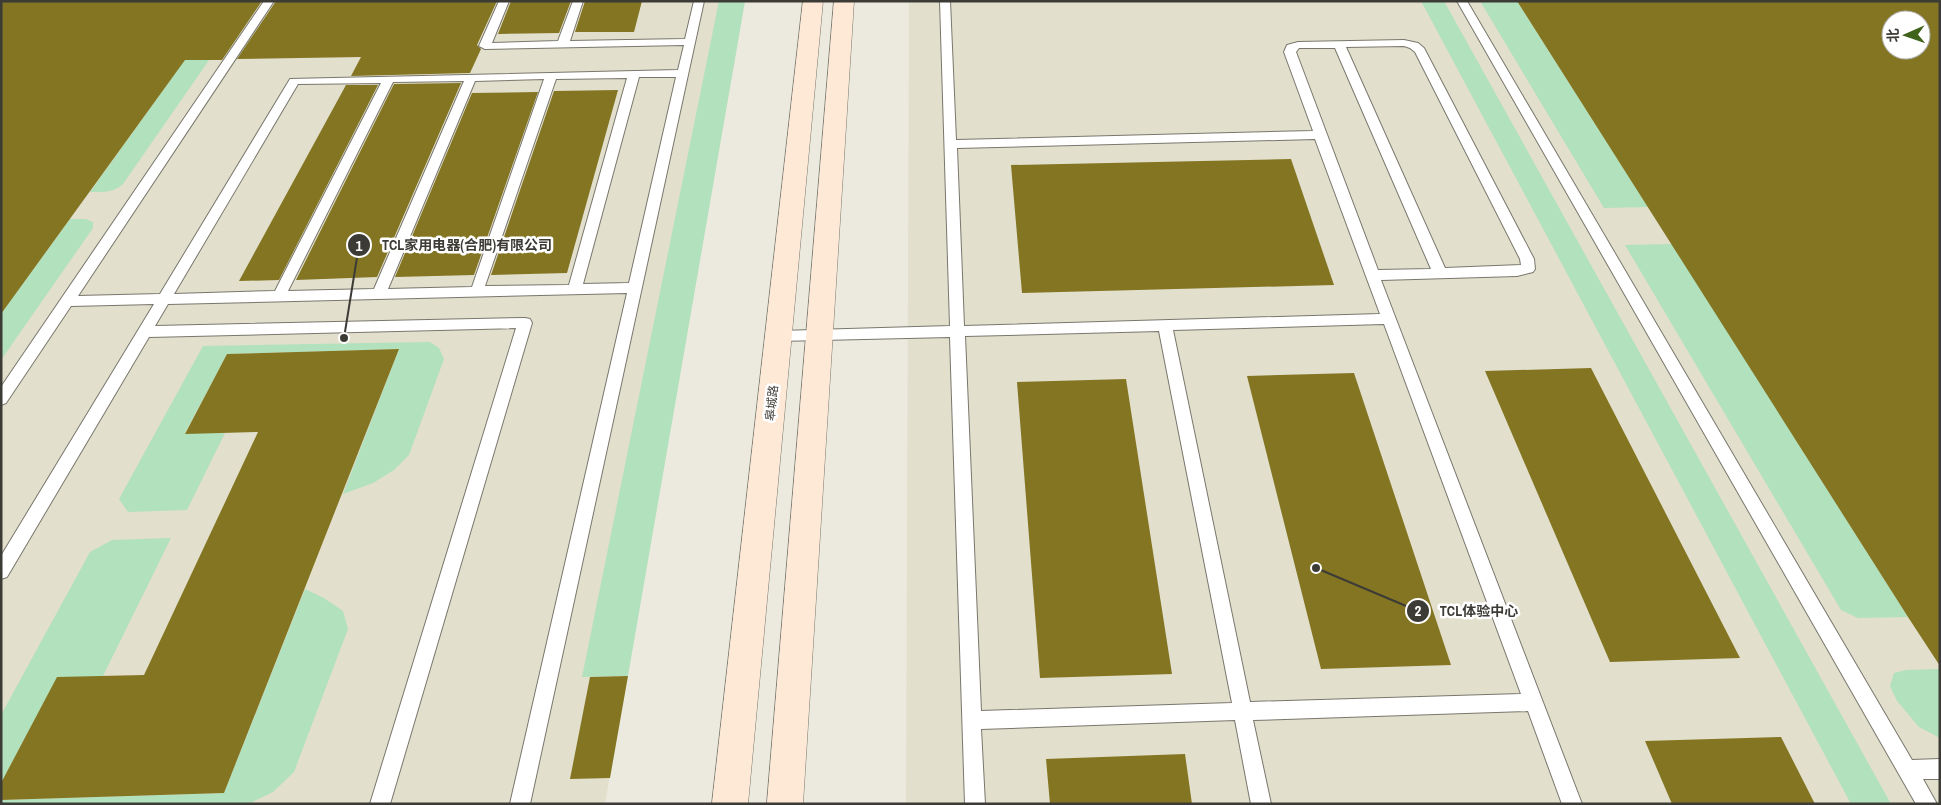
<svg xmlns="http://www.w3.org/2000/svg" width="1941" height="805" font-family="'Archivo Narrow','Noto Sans SC',sans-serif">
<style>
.built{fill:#e2dfcc;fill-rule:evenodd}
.green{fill:#b2e1bd}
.building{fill:#837522;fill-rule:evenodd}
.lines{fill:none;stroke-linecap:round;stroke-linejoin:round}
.lane-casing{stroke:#79776d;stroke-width:2}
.secondary-casing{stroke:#79776d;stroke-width:1}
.lane{fill:#fff;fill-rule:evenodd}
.secondary{fill:#fee8d6;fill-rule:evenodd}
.labels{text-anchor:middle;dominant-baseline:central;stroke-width:5;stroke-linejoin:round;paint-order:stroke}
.street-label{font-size:12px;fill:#3c3b36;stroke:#fff}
.leader{fill:none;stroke:#3c3b36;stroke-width:2}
.callout-dot{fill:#3c3b36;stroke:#fff;stroke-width:2}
.mark-label{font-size:15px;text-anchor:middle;font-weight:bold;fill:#fff}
.callout-label{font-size:14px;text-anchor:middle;font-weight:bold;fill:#3c3b36;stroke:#fff;stroke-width:5;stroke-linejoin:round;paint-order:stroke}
</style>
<rect width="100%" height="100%" fill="#eceade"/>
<path class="built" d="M 1,1 L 745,1 L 605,804 L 1,804 Z
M 909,1 L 1940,1 L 1940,804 L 906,804 ZM 1891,20 L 1921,20 L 1921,50 L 1891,50 Z"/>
<path class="green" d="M 227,1 L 248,4 L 123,184 C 114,193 102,192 90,192 Z
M 719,1 L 745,1 L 628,676 L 582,677 Z
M 1421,1 L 1444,1 L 1891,804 L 1851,804 Z
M 1480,1 L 1517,1 L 1648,207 L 1604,208 Z
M 70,219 L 86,219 L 93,222 L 93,228 L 1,360 L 1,314 Z
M 1672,244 L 1908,617 L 1858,618 L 1841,610 L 1625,245 Z
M 430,342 L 439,348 L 444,359 L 409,455 L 394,470 L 373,483 L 343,494 L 399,349 L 227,354 L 185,433 L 225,433 L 187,510 L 128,512 L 119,499 L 203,346 Z
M 171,538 L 103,676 L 57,678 L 1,783 L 1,715 L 90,552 L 112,540 Z
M 305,589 L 324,598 L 343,611 L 348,629 L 294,772 L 273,792 L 248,804 L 1,804 L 1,800 L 224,793 Z
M 1940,669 L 1940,738 L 1919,727 L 1897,701 L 1890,686 L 1894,673 L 1906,670 Z"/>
<path class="building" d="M 1,1 L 262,1 L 222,60 L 185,60 L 1,314 Z
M 276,1 L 497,1 L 477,45 L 481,49 L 470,73 L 351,76 L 361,57 L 237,59 Z
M 511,1 L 571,1 L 559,33 L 498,34 Z
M 585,1 L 642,1 L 634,32 L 575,32 Z
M 1517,1 L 1940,1 L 1940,666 L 1908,617 ZM 1891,20 L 1921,20 L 1921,50 L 1891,50 Z
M 461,83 L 377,277 L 296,280 L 394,84 Z
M 346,85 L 378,85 L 279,280 L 239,281 Z
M 618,90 L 567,273 L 491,275 L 554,91 Z
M 538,92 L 474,275 L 395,277 L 472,93 Z
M 1291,159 L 1334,285 L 1022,293 L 1011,165 Z
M 399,349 L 224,793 L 1,800 L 1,783 L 57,677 L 144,675 L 258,432 L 185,434 L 227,354 Z
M 1591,368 L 1740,658 L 1610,662 L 1485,371 Z
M 1354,373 L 1451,665 L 1321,669 L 1247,376 Z
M 1126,379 L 1172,674 L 1040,678 L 1017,382 Z
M 628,676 L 610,778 L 570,779 L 590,677 Z
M 1781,737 L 1815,804 L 1672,804 L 1645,741 Z
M 1185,754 L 1192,804 L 1050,804 L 1046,759 Z"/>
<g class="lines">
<g class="lane-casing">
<path id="lane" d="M 264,1 L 274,1 L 78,296 L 160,294 L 290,79 L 678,70 L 684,45 L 485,49 L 479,46 L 499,1 L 509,1 L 492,43 L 558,41 L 573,1 L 583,1 L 570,41 L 685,39 L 694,1 L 704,1 L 530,804 L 510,804 L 627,293 L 168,304 L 155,326 L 525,318 L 530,319 L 532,323 L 390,804 L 370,804 L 516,328 L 149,337 L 7,577 L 1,579 L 1,556 L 154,304 L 71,306 L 6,403 L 1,405 L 1,387 ZM 639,77 L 676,77 L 629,283 L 583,284 ZM 627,78 L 569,285 L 485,286 L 556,79 ZM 544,79 L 472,287 L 388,289 L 475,81 ZM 464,81 L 374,289 L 288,291 L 393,82 ZM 381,83 L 275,291 L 174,294 L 298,84 Z
M 940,1 L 950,1 L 956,140 L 1313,131 L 1284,52 L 1287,45 L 1298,42 L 1404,40 L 1418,43 L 1424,48 L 1534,259 L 1535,269 L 1533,272 L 1517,276 L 1381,280 L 1582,804 L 1562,804 L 1528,711 L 1253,720 L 1271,804 L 1251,804 L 1235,720 L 981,729 L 985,804 L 965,804 L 950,337 L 779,341 L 774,340 L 772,336 L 774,332 L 779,331 L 950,326 ZM 1404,46 L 1410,48 L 1415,52 L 1520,259 L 1521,265 L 1445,268 L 1346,47 ZM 1335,48 L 1431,269 L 1378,270 L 1296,52 L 1299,48 ZM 1315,139 L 1380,314 L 964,326 L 957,148 ZM 1384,324 L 1521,694 L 1250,702 L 1173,330 ZM 1159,331 L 1232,703 L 981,711 L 965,336 Z
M 1457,1 L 1467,1 L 1912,760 L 1940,759 L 1940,779 L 1923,779 L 1937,804 L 1916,804 Z"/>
</g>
<g class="secondary-casing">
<path id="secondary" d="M 803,1 L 823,1 L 748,804 L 712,804 Z
M 834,1 L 854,1 L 803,804 L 767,804 Z"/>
</g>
<use href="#lane" class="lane"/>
<use href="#secondary" class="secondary"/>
</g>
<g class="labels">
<g class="street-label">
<text transform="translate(772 403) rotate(-84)">皋城路</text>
</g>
</g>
<path class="leader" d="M344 338L359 245M1316 568L1418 611"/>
<g class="callout-dot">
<circle cx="344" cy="338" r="5"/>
<circle cx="1316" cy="568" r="5"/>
<circle cx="359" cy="245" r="12"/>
<circle cx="1418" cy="611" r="12"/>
</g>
<g class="mark-label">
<text x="359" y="251">1</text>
<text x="1418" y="616">2</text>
</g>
<g class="callout-label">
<text x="467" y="250">TCL家用电器(合肥)有限公司</text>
<text x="1479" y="616">TCL体验中心</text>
</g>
<rect width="1941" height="805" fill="none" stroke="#3c3b36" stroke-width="5"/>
<g transform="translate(1906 35) rotate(268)"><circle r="24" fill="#ffffff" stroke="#b1b1af"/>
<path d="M0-4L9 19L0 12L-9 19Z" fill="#40631b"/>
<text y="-8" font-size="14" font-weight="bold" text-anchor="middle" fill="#3c3b36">北</text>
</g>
</svg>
